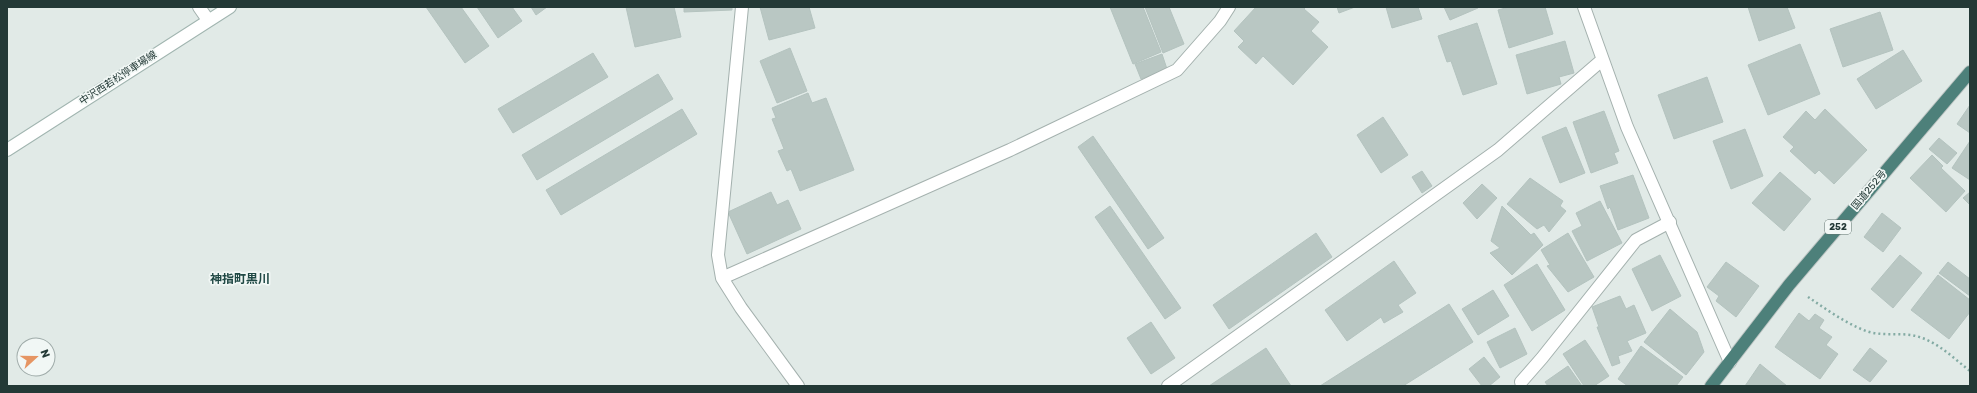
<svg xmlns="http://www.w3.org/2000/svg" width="1977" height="393" font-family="Rubik,'Noto Sans JP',sans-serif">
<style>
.building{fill:#b9c7c3;stroke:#b4c3bf}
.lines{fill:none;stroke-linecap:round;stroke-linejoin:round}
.service-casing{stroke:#a4b1ae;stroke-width:14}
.minor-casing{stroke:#a4b1ae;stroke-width:14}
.secondary-casing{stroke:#a1b5b0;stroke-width:14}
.trunk-casing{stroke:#bdc4c3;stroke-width:14}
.path{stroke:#84aba4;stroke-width:2.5;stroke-dasharray:2 3;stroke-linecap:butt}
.service{stroke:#fff;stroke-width:12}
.minor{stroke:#fff;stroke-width:12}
.secondary{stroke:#fff;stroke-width:12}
.trunk{stroke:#4d807a;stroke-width:12}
.labels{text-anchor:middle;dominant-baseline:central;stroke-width:3.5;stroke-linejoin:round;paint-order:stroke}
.shield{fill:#f1f7f5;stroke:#61726f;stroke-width:1}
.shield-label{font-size:9px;font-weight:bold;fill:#233936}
.street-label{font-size:10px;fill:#233936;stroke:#f1f7f5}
.quarter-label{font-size:12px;font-weight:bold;fill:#204945;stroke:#f1f7f5}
</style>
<rect width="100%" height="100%" fill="#e1eae7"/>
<path class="building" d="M 426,7 L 461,7 L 489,46 L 465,63 Z
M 477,7 L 512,7 L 522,21 L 498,38 Z
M 531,7 L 547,7 L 536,15 Z
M 626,7 L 674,7 L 681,37 L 635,47 Z
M 684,7 L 732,7 L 732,10 L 684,12 Z
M 760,7 L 809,7 L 815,28 L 769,40 Z
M 1110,7 L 1143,7 L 1161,52 L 1133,64 Z
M 1145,7 L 1169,7 L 1184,44 L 1163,53 Z
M 1256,7 L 1306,7 L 1304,9 L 1319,22 L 1311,31 L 1328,47 L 1293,85 L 1263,56 L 1256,64 L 1238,47 L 1244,41 L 1234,31 Z
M 1337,7 L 1355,7 L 1339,13 Z
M 1386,7 L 1418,7 L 1422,19 L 1392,28 Z
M 1444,7 L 1478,7 L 1478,8 L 1450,20 Z
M 1509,7 L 1545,7 L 1553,34 L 1509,48 L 1498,10 Z
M 1748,7 L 1787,7 L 1795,28 L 1759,41 Z
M 1880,12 L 1893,50 L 1843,67 L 1830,29 Z
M 1477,23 L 1497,84 L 1463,95 L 1451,61 L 1447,62 L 1438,36 Z
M 1565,41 L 1574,73 L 1559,77 L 1561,84 L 1527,94 L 1516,55 Z
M 1800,44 L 1820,94 L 1768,115 L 1748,65 Z
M 790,48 L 807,91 L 777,103 L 760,61 Z
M 1903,50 L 1922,81 L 1876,109 L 1857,79 Z
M 593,53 L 608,77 L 513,133 L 498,109 Z
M 1162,54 L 1167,69 L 1141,79 L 1135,64 Z
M 658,74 L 673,99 L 537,180 L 522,155 Z
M 1707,77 L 1723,122 L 1674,139 L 1658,95 Z
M 808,93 L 812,103 L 826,98 L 854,170 L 800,191 L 791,169 L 787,171 L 778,151 L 784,149 L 772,119 L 776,118 L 772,108 Z
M 1970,105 L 1970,133 L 1957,124 Z
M 682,109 L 697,134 L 561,215 L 546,190 Z
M 1825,109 L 1867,150 L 1834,184 L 1819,170 L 1815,174 L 1790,151 L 1794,147 L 1783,137 L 1806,111 L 1815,120 Z
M 1604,111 L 1619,151 L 1614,153 L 1618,163 L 1591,173 L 1573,122 Z
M 1383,117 L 1408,155 L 1381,173 L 1357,135 Z
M 1566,127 L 1585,173 L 1560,183 L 1542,137 Z
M 1745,129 L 1763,176 L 1731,189 L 1713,141 Z
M 1093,136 L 1164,238 L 1148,249 L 1078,147 Z
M 1939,138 L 1957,153 L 1947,164 L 1929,149 Z
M 1970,141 L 1970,180 L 1952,168 Z
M 1932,155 L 1943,166 L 1941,168 L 1965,191 L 1946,212 L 1910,178 Z
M 1422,171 L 1432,186 L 1422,193 L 1412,177 Z
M 1780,172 L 1811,199 L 1784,231 L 1752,203 Z
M 1633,175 L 1649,218 L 1618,230 L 1610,207 L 1608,209 L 1600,186 Z
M 1530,178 L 1563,201 L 1560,206 L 1566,211 L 1549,232 L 1544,225 L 1537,229 L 1507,204 Z
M 1482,184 L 1497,198 L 1477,219 L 1463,203 Z
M 771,192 L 777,205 L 788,200 L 801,229 L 747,254 L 728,212 Z
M 1970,192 L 1970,205 L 1963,198 Z
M 1600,201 L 1622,243 L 1587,261 L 1572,231 L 1582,226 L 1576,213 Z
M 1110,206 L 1181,308 L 1165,319 L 1095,217 Z
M 1502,206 L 1531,235 L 1534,233 L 1543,245 L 1512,275 L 1490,253 L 1500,248 L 1491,241 Z
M 1882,213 L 1901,228 L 1883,252 L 1864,237 Z
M 1316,233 L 1332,257 L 1229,329 L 1213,305 Z
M 1568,233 L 1594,277 L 1568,292 L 1547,266 L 1550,265 L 1541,250 Z
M 1660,255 L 1681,296 L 1652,311 L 1632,269 Z
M 1900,255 L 1922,273 L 1893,308 L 1871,289 Z
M 1394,261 L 1416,293 L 1398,305 L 1403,312 L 1384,323 L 1381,317 L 1347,341 L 1325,310 Z
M 1726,262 L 1759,286 L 1736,317 L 1716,301 L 1719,296 L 1707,287 Z
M 1948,262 L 1970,279 L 1970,296 L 1939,273 Z
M 1537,264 L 1565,310 L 1532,331 L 1504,285 Z
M 1938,275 L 1970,300 L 1970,312 L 1949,339 L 1911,310 Z
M 1493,290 L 1509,316 L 1478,335 L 1462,309 Z
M 1620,296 L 1626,309 L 1634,305 L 1646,333 L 1627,341 L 1632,351 L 1618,356 L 1620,363 L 1612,366 L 1597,327 L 1599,327 L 1592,307 Z
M 1449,304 L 1473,342 L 1403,386 L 1320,386 Z
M 1670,309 L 1697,332 L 1704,352 L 1686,375 L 1644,342 Z
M 1799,313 L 1809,321 L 1815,314 L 1824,320 L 1819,328 L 1832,337 L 1826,345 L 1838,354 L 1820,379 L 1775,347 Z
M 1151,322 L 1175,358 L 1151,374 L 1127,338 Z
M 1515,328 L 1527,354 L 1500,368 L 1487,342 Z
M 1585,340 L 1609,376 L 1594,386 L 1584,386 L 1563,354 Z
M 1641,346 L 1683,377 L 1676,386 L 1628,386 L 1618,379 Z
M 1266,348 L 1291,386 L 1209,386 Z
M 1870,348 L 1887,361 L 1870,382 L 1853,370 Z
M 1484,357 L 1500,377 L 1489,386 L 1482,386 L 1469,369 Z
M 1760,364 L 1787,386 L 1745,386 Z
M 1568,366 L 1582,386 L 1548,386 L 1545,382 Z"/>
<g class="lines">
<g class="service-casing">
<path id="service" d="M 1521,382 L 1542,358 L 1636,240 L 1670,222"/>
</g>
<g class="minor-casing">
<path id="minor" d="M 199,7 L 208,20
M 742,7 L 718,255 L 722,278 L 741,308 L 798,386
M 1584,7 L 1627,127 L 1730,362
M 722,278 L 1010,150 L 1177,70 L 1220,21 L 1229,7
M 1168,386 L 1498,150 L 1602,60"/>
</g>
<g class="secondary-casing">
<path id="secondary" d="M 7,150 L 230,7"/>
</g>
<g class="trunk-casing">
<path id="trunk" d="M 1711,386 L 1789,285 L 1970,72"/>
</g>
<path class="path" d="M 1808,297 C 1826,309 1845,323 1866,331 C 1880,336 1896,333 1911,335 C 1935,339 1952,357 1970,371"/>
<use href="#service" class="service"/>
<use href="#minor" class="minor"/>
<use href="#secondary" class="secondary"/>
<use href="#trunk" class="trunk"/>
</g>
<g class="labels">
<rect class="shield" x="1825" y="220" width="26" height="14" rx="3"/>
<g class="shield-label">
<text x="1838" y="227">252</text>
</g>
<g class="street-label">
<text transform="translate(118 78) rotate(-33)">中沢西若松停車場線</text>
<text transform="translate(1869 190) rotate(-50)">国道252号</text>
</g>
<g class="quarter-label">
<text x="240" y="279">神指町黒川</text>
</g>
</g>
<rect width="1977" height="393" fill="none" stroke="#233936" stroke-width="16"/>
<g transform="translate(36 357) rotate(69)"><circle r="19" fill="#f1f7f5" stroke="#9faba9"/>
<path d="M0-3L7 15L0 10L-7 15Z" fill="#e69563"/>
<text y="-6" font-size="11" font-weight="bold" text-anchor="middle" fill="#233936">N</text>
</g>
</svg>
